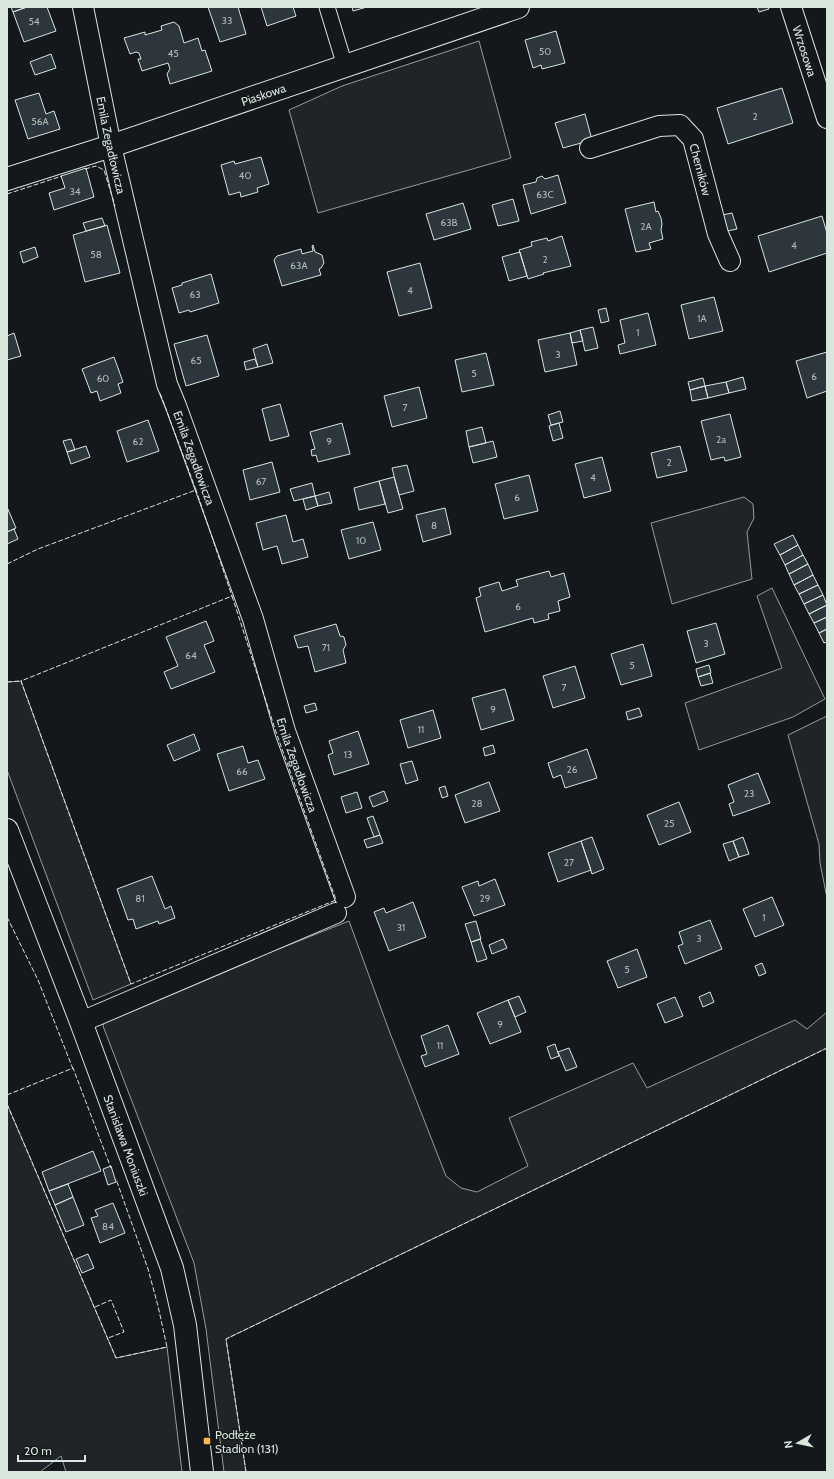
<svg xmlns="http://www.w3.org/2000/svg" width="834" height="1479" font-family="Cabin,sans-serif">
<style>
.green{fill:#202428;stroke:#939e99}
.building{fill:#2c363c;stroke:#d8e6dc}
.lines{fill:none;stroke-linecap:round;stroke-linejoin:round}
.pedestrian-casing{stroke:#d8e6dc;stroke-width:17}
.minor-casing{stroke:#d8e6dc;stroke-width:22}
.tertiary-casing{stroke:#d8e6dc;stroke-width:24}
.pedestrian{stroke:#14181c;stroke-width:15}
.minor{stroke:#14181c;stroke-width:20}
.tertiary{stroke:#14181c;stroke-width:22}
.fence{stroke:#d8e6dc;stroke-width:1;stroke-dasharray:5 2;stroke-linecap:butt}
.poi-dot{fill:#ffb74d;stroke:#14181c;stroke-width:1.5}
.labels{text-anchor:middle;dominant-baseline:central;stroke-width:3;stroke-linejoin:round;paint-order:stroke}
.number-label{font-size:10px;fill:#adbab4}
.street-label{font-size:12px;fill:#d8e6dc;stroke:#14181c}
.poi-label{font-size:12px;fill:#d8e6dc;stroke:#14181c;text-anchor:start}
</style>
<rect width="100%" height="100%" fill="#14181c"/>
<path class="green" d="M 479,41 L 511,158 L 318,213 L 289,110 L 342,86 Z
M 744,497 L 753,504 L 754,518 L 747,532 L 752,579 L 672,604 L 651,523 Z
M 772,588 L 825,699 L 793,717 L 699,750 L 685,703 L 782,668 L 757,596 Z
M 21,681 L 131,984 L 93,1000 L 7,770 L 7,682 Z
M 827,716 L 827,898 L 820,863 L 819,844 L 788,735 Z
M 349,921 L 390,1033 L 446,1176 L 461,1188 L 477,1192 L 528,1166 L 509,1118 L 633,1063 L 647,1088 L 795,1020 L 807,1029 L 827,1012 L 827,1048 L 226,1339 L 246,1472 L 224,1472 L 206,1329 L 194,1263 L 103,1026 L 105,1018 Z
M 7,1104 L 116,1358 L 167,1347 L 182,1472 L 66,1472 L 61,1456 L 40,1472 L 7,1472 Z"/>
<path class="building" d="M 11,7 L 27,7 L 13,12 Z
M 27,7 L 47,7 L 56,31 L 24,42 L 13,12 Z
M 208,7 L 238,7 L 246,34 L 220,42 Z
M 261,7 L 293,7 L 296,16 L 267,26 Z
M 352,7 L 367,7 L 353,11 Z
M 757,7 L 768,7 L 769,9 L 759,12 Z
M 174,22 L 179,26 L 184,43 L 198,38 L 202,51 L 205,50 L 212,71 L 170,84 L 167,74 L 170,69 L 168,63 L 142,71 L 138,59 L 141,59 L 139,53 L 136,52 L 130,54 L 124,38 L 145,32 L 145,35 L 162,30 L 161,26 Z
M 556,31 L 565,63 L 542,69 L 541,65 L 533,68 L 525,40 Z
M 51,54 L 56,68 L 35,75 L 30,62 Z
M 782,88 L 793,123 L 728,144 L 717,108 Z
M 39,93 L 46,114 L 54,111 L 60,129 L 28,139 L 15,100 Z
M 585,114 L 592,140 L 563,148 L 555,123 Z
M 261,157 L 269,184 L 257,188 L 258,192 L 241,197 L 240,192 L 229,195 L 221,165 L 234,161 L 235,164 Z
M 86,168 L 94,197 L 54,210 L 49,193 L 65,188 L 61,176 Z
M 558,175 L 566,203 L 531,214 L 523,185 L 536,182 L 537,178 L 542,176 L 545,179 Z
M 513,199 L 519,221 L 498,226 L 492,205 Z
M 654,202 L 656,212 L 658,211 L 661,218 L 662,224 L 661,230 L 663,239 L 649,243 L 651,249 L 636,252 L 625,209 Z
M 463,203 L 471,229 L 434,240 L 426,214 Z
M 732,213 L 737,229 L 727,231 L 722,215 Z
M 822,216 L 827,233 L 827,253 L 769,272 L 758,236 Z
M 102,218 L 105,226 L 86,231 L 83,223 Z
M 107,225 L 120,273 L 85,282 L 73,235 Z
M 562,236 L 571,266 L 543,273 L 544,274 L 528,279 L 519,250 L 532,246 L 531,242 L 547,238 L 548,241 Z
M 313,245 L 315,252 L 322,255 L 324,263 L 321,268 L 319,269 L 321,275 L 282,286 L 274,260 L 277,256 L 301,249 L 302,254 L 313,251 L 312,246 Z
M 35,247 L 38,257 L 23,263 L 20,252 Z
M 520,252 L 527,276 L 509,281 L 502,257 Z
M 420,263 L 432,308 L 399,316 L 387,272 Z
M 211,274 L 219,303 L 190,312 L 189,310 L 179,313 L 172,288 L 182,285 L 182,283 Z
M 714,297 L 723,331 L 689,339 L 681,305 Z
M 606,308 L 609,321 L 601,323 L 598,310 Z
M 648,313 L 656,345 L 620,354 L 618,345 L 625,343 L 620,320 Z
M 593,327 L 598,348 L 585,351 L 580,330 Z
M 580,330 L 583,341 L 572,343 L 570,333 Z
M 14,333 L 21,356 L 7,360 L 7,336 Z
M 570,333 L 577,365 L 545,372 L 538,340 Z
M 207,335 L 219,376 L 186,386 L 174,344 Z
M 267,344 L 273,363 L 258,367 L 253,349 Z
M 827,352 L 827,391 L 807,398 L 796,361 Z
M 486,353 L 494,385 L 462,392 L 455,360 Z
M 114,357 L 123,382 L 118,384 L 121,393 L 100,401 L 97,391 L 91,393 L 82,369 Z
M 255,359 L 258,367 L 246,370 L 244,362 Z
M 743,377 L 746,389 L 729,393 L 726,382 Z
M 703,378 L 705,386 L 690,390 L 688,382 Z
M 726,382 L 729,393 L 708,398 L 705,386 Z
M 705,386 L 708,398 L 692,401 L 690,390 Z
M 419,387 L 427,418 L 392,427 L 384,396 Z
M 280,404 L 289,436 L 270,441 L 262,409 Z
M 560,411 L 563,422 L 551,425 L 548,415 Z
M 730,414 L 741,457 L 725,461 L 724,457 L 711,460 L 701,421 Z
M 148,420 L 159,451 L 127,462 L 117,431 Z
M 342,423 L 350,454 L 318,462 L 316,455 L 312,456 L 311,450 L 315,449 L 310,432 Z
M 559,423 L 563,438 L 553,441 L 549,426 Z
M 482,427 L 486,443 L 469,447 L 466,431 Z
M 71,439 L 75,450 L 67,452 L 63,441 Z
M 493,441 L 497,457 L 473,463 L 469,447 Z
M 86,446 L 90,457 L 71,464 L 67,452 Z
M 680,446 L 687,471 L 657,478 L 651,453 Z
M 602,457 L 611,491 L 584,498 L 575,464 Z
M 272,462 L 280,492 L 250,500 L 243,470 Z
M 407,465 L 414,491 L 399,495 L 392,468 Z
M 529,475 L 538,511 L 504,519 L 495,484 Z
M 394,477 L 403,509 L 388,513 L 379,481 Z
M 379,481 L 385,504 L 359,510 L 354,488 Z
M 312,483 L 315,496 L 294,501 L 290,489 Z
M 329,492 L 332,503 L 318,506 L 315,496 Z
M 315,496 L 318,506 L 306,510 L 303,499 Z
M 7,507 L 16,528 L 7,532 Z
M 445,508 L 451,534 L 423,542 L 416,515 Z
M 286,515 L 293,542 L 303,539 L 308,557 L 282,564 L 277,546 L 263,550 L 256,523 Z
M 373,522 L 381,550 L 349,559 L 341,530 Z
M 14,529 L 18,539 L 7,544 L 7,532 Z
M 793,535 L 798,545 L 780,555 L 774,544 Z
M 798,545 L 803,555 L 785,565 L 780,555 Z
M 803,555 L 808,564 L 789,574 L 785,565 Z
M 808,564 L 813,575 L 794,585 L 789,574 Z
M 549,571 L 551,577 L 564,573 L 570,597 L 558,601 L 560,611 L 548,614 L 549,619 L 534,623 L 533,618 L 485,632 L 476,598 L 481,596 L 479,588 L 499,582 L 502,591 L 518,586 L 516,580 Z
M 813,575 L 818,585 L 799,594 L 794,585 Z
M 818,585 L 823,595 L 804,604 L 799,594 Z
M 823,595 L 827,605 L 809,614 L 804,604 Z
M 827,605 L 827,617 L 814,623 L 809,614 Z
M 827,617 L 827,629 L 819,633 L 814,623 Z
M 206,621 L 214,641 L 204,645 L 215,672 L 171,689 L 164,672 L 178,666 L 166,637 Z
M 716,623 L 725,654 L 696,663 L 687,631 Z
M 336,624 L 340,636 L 344,637 L 346,645 L 343,650 L 346,663 L 315,672 L 308,646 L 298,648 L 294,636 Z
M 827,629 L 827,642 L 824,643 L 819,633 Z
M 643,644 L 652,676 L 621,685 L 611,654 Z
M 709,665 L 711,673 L 698,677 L 696,669 Z
M 575,666 L 585,698 L 553,708 L 543,676 Z
M 710,673 L 713,683 L 701,686 L 698,677 Z
M 505,689 L 514,720 L 481,730 L 472,698 Z
M 315,703 L 317,710 L 306,713 L 304,706 Z
M 639,708 L 642,716 L 628,720 L 626,712 Z
M 433,710 L 441,738 L 408,748 L 400,720 Z
M 358,731 L 369,764 L 334,775 L 328,755 L 333,753 L 329,741 Z
M 194,734 L 200,750 L 174,761 L 167,745 Z
M 493,745 L 495,753 L 485,756 L 483,748 Z
M 243,746 L 248,763 L 258,760 L 265,779 L 229,791 L 217,754 Z
M 587,749 L 597,778 L 565,788 L 561,775 L 553,778 L 548,763 Z
M 412,761 L 418,780 L 406,784 L 400,764 Z
M 758,773 L 770,803 L 733,816 L 729,804 L 734,802 L 728,785 Z
M 489,782 L 500,811 L 465,823 L 455,795 Z
M 445,786 L 448,796 L 442,798 L 439,788 Z
M 384,791 L 388,801 L 373,807 L 369,797 Z
M 357,792 L 362,808 L 346,813 L 341,797 Z
M 679,802 L 691,832 L 659,845 L 647,815 Z
M 373,816 L 380,835 L 374,837 L 367,818 Z
M 380,835 L 383,843 L 367,848 L 364,840 Z
M 592,837 L 604,869 L 592,874 L 581,841 Z
M 743,837 L 749,854 L 739,857 L 733,841 Z
M 581,841 L 591,870 L 558,882 L 548,853 Z
M 733,841 L 739,857 L 729,861 L 723,844 Z
M 152,876 L 165,909 L 171,906 L 175,918 L 159,924 L 158,921 L 136,929 L 133,919 L 128,920 L 117,889 Z
M 495,879 L 505,905 L 474,916 L 462,887 L 478,881 L 479,886 Z
M 772,897 L 784,925 L 755,937 L 743,909 Z
M 413,902 L 426,937 L 389,951 L 374,912 L 384,908 L 386,913 Z
M 710,920 L 722,949 L 685,964 L 678,946 L 683,944 L 679,932 Z
M 476,921 L 481,939 L 471,942 L 465,924 Z
M 480,939 L 487,959 L 477,962 L 471,942 Z
M 503,939 L 507,948 L 492,954 L 489,945 Z
M 637,949 L 647,977 L 618,988 L 607,961 Z
M 762,963 L 766,973 L 759,976 L 755,966 Z
M 710,992 L 714,1002 L 703,1007 L 699,997 Z
M 519,996 L 526,1012 L 515,1017 L 508,1000 Z
M 675,997 L 683,1016 L 665,1023 L 657,1004 Z
M 508,1000 L 521,1032 L 490,1044 L 477,1013 Z
M 448,1025 L 459,1054 L 425,1067 L 421,1056 L 427,1054 L 421,1036 Z
M 555,1044 L 559,1056 L 551,1059 L 547,1047 Z
M 569,1048 L 577,1067 L 566,1071 L 558,1052 Z
M 93,1151 L 101,1171 L 49,1191 L 42,1172 Z
M 111,1166 L 116,1182 L 108,1185 L 103,1169 Z
M 68,1184 L 73,1197 L 55,1205 L 49,1191 Z
M 73,1197 L 84,1225 L 66,1232 L 55,1205 Z
M 113,1203 L 125,1233 L 100,1243 L 91,1218 L 98,1216 L 95,1210 Z
M 88,1254 L 94,1268 L 82,1273 L 76,1259 Z"/>
<g class="lines">
<g class="pedestrian-casing">
<path id="pedestrian" d="M 327,7 L 345,66"/>
</g>
<g class="minor-casing">
<g id="minor">
<path id="s1" d="M 83,7 L 111,146 L 167,384 L 176,406 L 253,619 L 285,731 L 345,897"/>
<path id="s2" d="M 791,7 L 827,118"/>
<path id="s3" d="M 590,148 L 659,126 L 680,125 L 693,139 L 718,234 L 730,261"/>
<path d="M 81,1022 L 336,913"/>
</g>
</g>
<g class="tertiary-casing">
<g id="tertiary">
<path id="s4" d="M 7,179 L 111,146 L 518,7"/>
<path id="s5" d="M 7,830 L 81,1022 L 172,1268 L 185,1325 L 202,1472"/>
</g>
</g>
<use href="#pedestrian" class="pedestrian"/>
<use href="#minor" class="minor"/>
<use href="#tertiary" class="tertiary"/>
<path class="fence" d="M 85,169 L 96,166 L 104,170 L 115,206
M 7,194 L 62,176
M 195,491 L 196,490 L 232,596 L 231,596
M 7,564 L 38,549 L 196,490 L 160,393
M 232,596 L 276,732 L 336,900 L 131,984 L 21,681 Z
M 7,682 L 22,681
M 7,917 L 38,980 L 73,1069
M 7,1095 L 73,1068 L 111,1168
M 7,1104 L 116,1358 L 167,1347 L 158,1306 L 148,1269 L 116,1179
M 95,1307 L 111,1300 L 124,1332 L 108,1338
M 246,1472 L 226,1339 L 827,1048"/>
</g>
<rect class="poi-dot" x="203" y="1437" width="8" height="8" rx="2"/>
<g class="labels">
<g class="number-label">
<text x="227" y="20">33</text>
<text x="34" y="21">54</text>
<text x="545" y="51">50</text>
<text x="173" y="53">45</text>
<text x="755" y="116">2</text>
<text x="40" y="121">56A</text>
<text x="245" y="175">40</text>
<text x="75" y="191">34</text>
<text x="545" y="194">63C</text>
<text x="449" y="222">63B</text>
<text x="646" y="226">2A</text>
<text x="794" y="245">4</text>
<text x="96" y="254">58</text>
<text x="545" y="259">2</text>
<text x="299" y="265">63A</text>
<text x="410" y="290">4</text>
<text x="195" y="294">63</text>
<text x="702" y="318">1A</text>
<text x="638" y="332">1</text>
<text x="558" y="354">3</text>
<text x="196" y="360">65</text>
<text x="474" y="373">5</text>
<text x="814" y="376">6</text>
<text x="103" y="378">60</text>
<text x="405" y="407">7</text>
<text x="721" y="439">2a</text>
<text x="138" y="441">62</text>
<text x="329" y="441">9</text>
<text x="669" y="462">2</text>
<text x="593" y="477">4</text>
<text x="261" y="481">67</text>
<text x="517" y="497">6</text>
<text x="434" y="525">8</text>
<text x="361" y="540">10</text>
<text x="518" y="606">6</text>
<text x="706" y="643">3</text>
<text x="326" y="647">71</text>
<text x="191" y="655">64</text>
<text x="632" y="665">5</text>
<text x="564" y="687">7</text>
<text x="493" y="709">9</text>
<text x="421" y="729">11</text>
<text x="348" y="754">13</text>
<text x="572" y="769">26</text>
<text x="242" y="771">66</text>
<text x="749" y="793">23</text>
<text x="477" y="803">28</text>
<text x="669" y="823">25</text>
<text x="569" y="862">27</text>
<text x="140" y="898">81</text>
<text x="485" y="898">29</text>
<text x="764" y="917">1</text>
<text x="401" y="927">31</text>
<text x="699" y="938">3</text>
<text x="627" y="969">5</text>
<text x="500" y="1024">9</text>
<text x="440" y="1045">11</text>
<text x="108" y="1226">84</text>
</g>
<g class="street-label">
<text stroke="none"><textPath href="#s2" startOffset="46">Wrzosowa</textPath></text>
<text stroke="none"><textPath href="#s4" startOffset="270">Piaskowa</textPath></text>
<text stroke="none"><textPath href="#s1" startOffset="141">Emila Zegadłowicza</textPath></text>
<text stroke="none"><textPath href="#s3" startOffset="144">Chemików</textPath></text>
<text stroke="none"><textPath href="#s1" startOffset="465">Emila Zegadłowicza</textPath></text>
<text stroke="none"><textPath href="#s1" startOffset="789">Emila Zegadłowicza</textPath></text>
<text stroke="none"><textPath href="#s5" startOffset="337">Stanisława Moniuszki</textPath></text>
</g>
<g class="poi-label">
<text x="215" y="1434">Podłęże<tspan x="215" dy="14">Stadion (131)</tspan></text>
</g>
</g>
<rect width="834" height="1479" fill="none" stroke="#d8e6dc" stroke-width="16"/>
<g transform="translate(798 1443) rotate(261)" stroke="#14181c" stroke-width="3" paint-order="stroke">
<path d="M0-3L7 15L0 10L-7 15Z" fill="#d8e6dc"/>
<text y="-6" font-size="11" font-weight="bold" text-anchor="middle" fill="#d8e6dc">N</text>
</g>
<path d="M18 1455v6h67v-6" fill="none" stroke="#d8e6dc" stroke-width="2"/>
<text x="24" y="1455" font-size="12" fill="#d8e6dc" stroke="#14181c" stroke-width="3" paint-order="stroke">20 m</text>
</svg>
